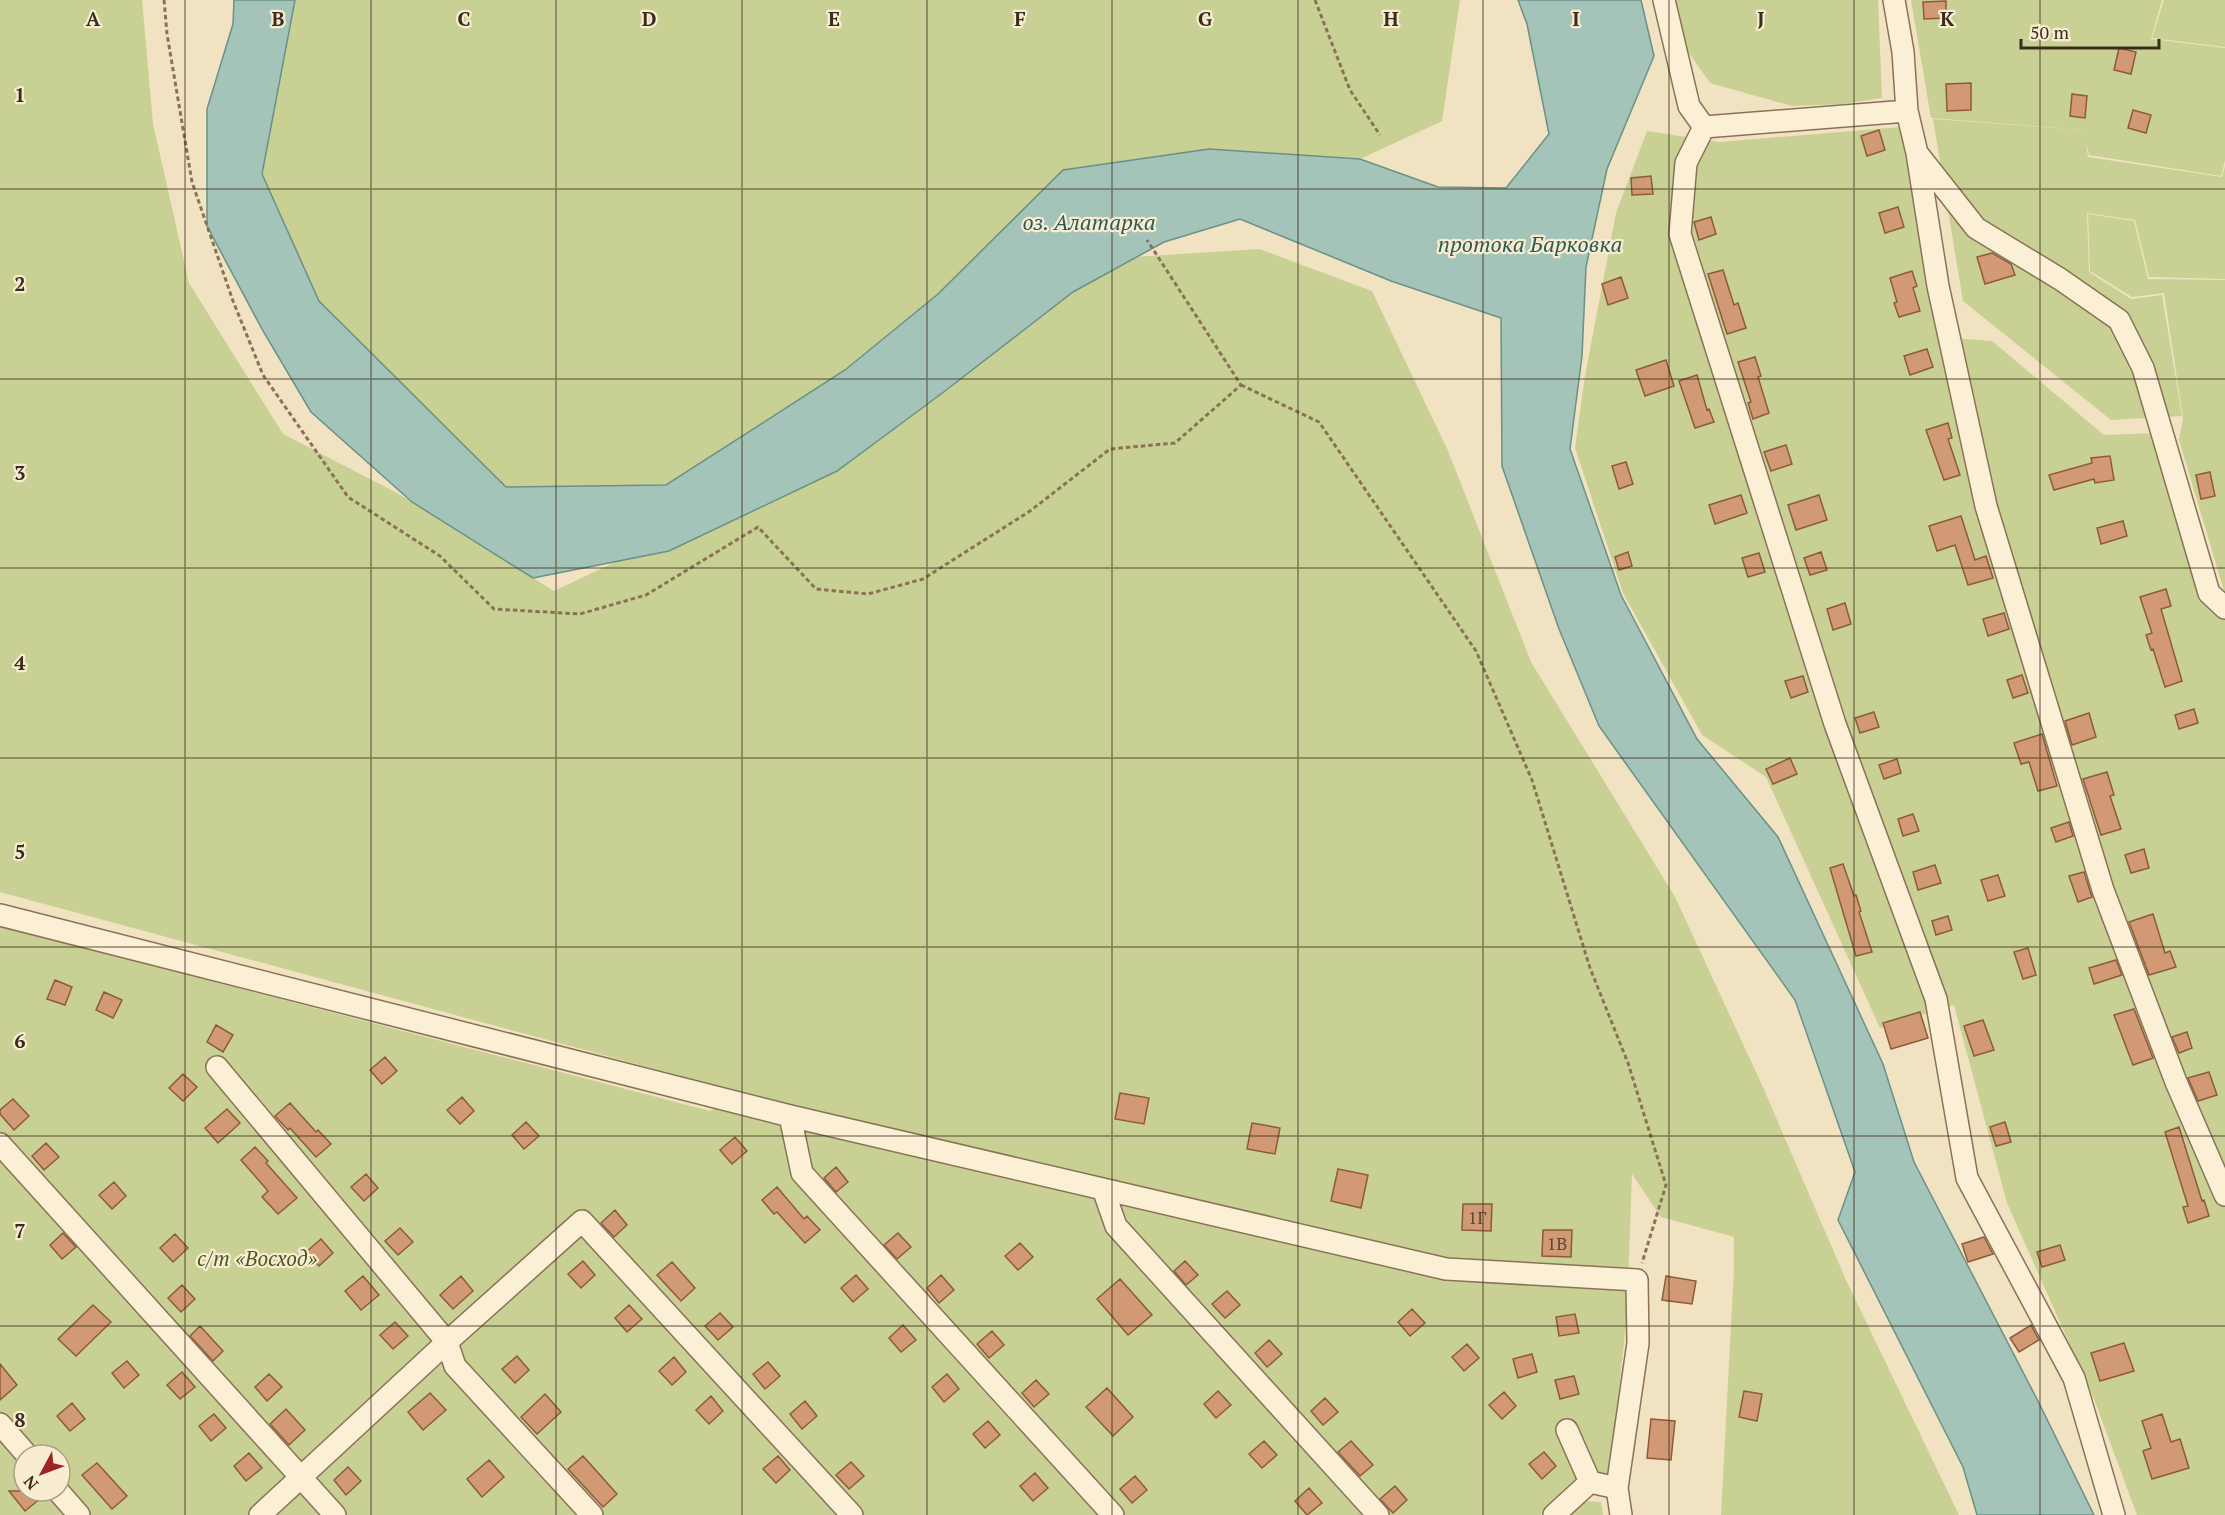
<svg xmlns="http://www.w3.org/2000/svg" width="2225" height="1515" font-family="'PT Serif',serif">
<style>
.green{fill:#c9d094;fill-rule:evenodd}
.water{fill:#a4c3b9;stroke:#6a9187;stroke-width:1.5}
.building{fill:#d19a74;stroke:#8c5b3b;stroke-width:1.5}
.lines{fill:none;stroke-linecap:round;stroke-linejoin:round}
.minor-casing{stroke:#8b7257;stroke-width:24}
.path{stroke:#8b7257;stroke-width:3;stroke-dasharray:4.5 3;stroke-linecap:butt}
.minor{stroke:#fbefd5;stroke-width:21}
.grid{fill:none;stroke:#3a2b1c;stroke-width:1.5;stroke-opacity:0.55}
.labels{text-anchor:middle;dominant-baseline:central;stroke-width:4.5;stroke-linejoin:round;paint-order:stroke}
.number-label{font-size:18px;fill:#604732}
.park-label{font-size:21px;font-style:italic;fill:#4b5822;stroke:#f8ecd1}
.water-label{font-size:22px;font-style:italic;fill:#2b5b57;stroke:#f8ecd1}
.grid-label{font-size:20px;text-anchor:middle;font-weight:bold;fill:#3a2b1c;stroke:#f8ecd1;stroke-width:4.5;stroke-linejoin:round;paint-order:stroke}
</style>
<rect width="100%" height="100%" fill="#f1e2c1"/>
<path class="green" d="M 0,0 L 142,0 L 153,124 L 189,283 L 283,434 L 399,494 L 554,591 L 736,505 L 1103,259 L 1259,249 L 1372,291 L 1448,451 L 1531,662 L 1675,897 L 1762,1085 L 1846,1280 L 1959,1515 L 1721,1515 L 1734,1268 L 1734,1237 L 1661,1217 L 1632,1174 L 1627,1313 L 1610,1476 L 1576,1481 L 1540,1515 L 0,1515 L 0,926 L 710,1111 L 744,1093 L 0,892 ZM 24,1455 L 60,1455 L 60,1491 L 24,1491 Z
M 295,0 L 1460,0 L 1442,121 L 1360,159 L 1209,149 L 947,287 L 845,370 L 666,485 L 505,487 L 319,301 L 262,173 Z
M 1675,0 L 1878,0 L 1882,98 L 1843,104 L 1792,106 L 1710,83 L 1682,43 Z
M 1911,0 L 2162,0 L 2151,39 L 2225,48 L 2225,160 L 2221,176 L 2089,155 L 2086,141 L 2088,157 L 2222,177 L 2225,166 L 2225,279 L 2149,277 L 2135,220 L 2087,213 L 2089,272 L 2131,299 L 2162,295 L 2182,416 L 2111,420 L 1963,301 L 1933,119 L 2085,130 L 1931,118 Z
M 2164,0 L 2225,0 L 2225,47 L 2152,38 Z
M 1901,127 L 1938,337 L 1992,341 L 2104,435 L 2157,433 L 2225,618 L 2225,1515 L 2137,1515 L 2094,1399 L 2007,1203 L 1954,1005 L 1880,1028 L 1766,777 L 1702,735 L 1623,593 L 1575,448 L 1585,376 L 1616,213 L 1647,131 L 1719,142 Z
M 2088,214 L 2134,221 L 2148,279 L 2225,280 L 2225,594 L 2179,440 L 2183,418 L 2164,293 L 2132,297 L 2090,271 Z
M 1586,1501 L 1601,1502 L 1603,1515 L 1570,1515 Z"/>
<path class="water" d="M 234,0 L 295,0 L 262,174 L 319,301 L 506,487 L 666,485 L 845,370 L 938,294 L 1063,170 L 1209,149 L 1360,159 L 1438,187 L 1506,188 L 1549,134 L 1527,24 L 1518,0 L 1641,0 L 1654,56 L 1607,169 L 1586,267 L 1582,356 L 1570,449 L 1621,595 L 1697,739 L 1778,837 L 1883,1064 L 1914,1162 L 2038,1401 L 2094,1515 L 1977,1515 L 1963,1467 L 1838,1220 L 1855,1172 L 1795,1000 L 1599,726 L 1559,629 L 1502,466 L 1501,318 L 1391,281 L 1240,219 L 1164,242 L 1073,292 L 945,391 L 837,471 L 669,551 L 533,578 L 412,502 L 311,412 L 263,331 L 207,226 L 207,109 L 233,24 Z"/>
<path class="building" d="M 1946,1 L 1946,18 L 1924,19 L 1923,2 Z
M 2119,48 L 2136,52 L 2131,74 L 2114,70 Z
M 1971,83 L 1971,110 L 1947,111 L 1946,84 Z
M 2072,94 L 2087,96 L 2085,118 L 2070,116 Z
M 2133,110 L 2151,115 L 2146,133 L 2128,128 Z
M 1879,130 L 1885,150 L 1867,156 L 1861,136 Z
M 1651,176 L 1653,194 L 1632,195 L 1631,178 Z
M 1898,207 L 1904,227 L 1885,233 L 1879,213 Z
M 1711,217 L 1716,234 L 1699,240 L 1694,222 Z
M 1992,253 L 2011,264 L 2015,275 L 1985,284 L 1977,257 Z
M 1723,270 L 1734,305 L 1738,303 L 1746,328 L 1727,334 L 1708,274 Z
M 1912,271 L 1917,286 L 1913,288 L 1920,311 L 1899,317 L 1894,303 L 1897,302 L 1890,278 Z
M 1621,277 L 1628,298 L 1608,305 L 1602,284 Z
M 1927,349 L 1933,367 L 1910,375 L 1904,356 Z
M 1755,357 L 1761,376 L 1758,377 L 1769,413 L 1753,419 L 1748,403 L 1751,402 L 1738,362 Z
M 1666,360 L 1674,386 L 1645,396 L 1636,370 Z
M 1697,375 L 1707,410 L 1709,409 L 1714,422 L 1695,428 L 1679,381 Z
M 1948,423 L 1952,438 L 1948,439 L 1960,475 L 1944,480 L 1926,430 Z
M 1786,445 L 1792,464 L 1771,471 L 1764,452 Z
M 2110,456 L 2114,480 L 2095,483 L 2094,479 L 2054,490 L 2049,475 L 2092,463 L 2091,458 Z
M 1626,462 L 1633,484 L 1619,489 L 1612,466 Z
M 2210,472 L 2215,496 L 2201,499 L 2196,475 Z
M 1741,495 L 1747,513 L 1715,524 L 1709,505 Z
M 1819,495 L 1827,520 L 1796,530 L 1788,505 Z
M 1961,516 L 1975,560 L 1986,556 L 1993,578 L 1968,585 L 1955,545 L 1937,551 L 1929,526 Z
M 2123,521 L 2127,536 L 2101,544 L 2097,528 Z
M 1628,552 L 1632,566 L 1619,570 L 1615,557 Z
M 1821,552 L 1827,570 L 1810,575 L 1804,558 Z
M 1759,553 L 1765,572 L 1748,577 L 1742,558 Z
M 2166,589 L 2171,606 L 2161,609 L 2182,681 L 2165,687 L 2153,649 L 2151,650 L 2146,635 L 2152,633 L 2140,597 Z
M 1845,603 L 1851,624 L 1833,630 L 1827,609 Z
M 2004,613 L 2009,629 L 1988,636 L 1983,619 Z
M 2022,675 L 2028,693 L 2013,698 L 2007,680 Z
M 1803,676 L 1808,692 L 1791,698 L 1785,681 Z
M 2194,709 L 2198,723 L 2179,729 L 2175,715 Z
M 1874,712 L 1879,727 L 1860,733 L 1855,718 Z
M 2089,713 L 2096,737 L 2072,745 L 2065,721 Z
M 2042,734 L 2057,786 L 2038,791 L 2029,762 L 2021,764 L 2014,743 Z
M 1790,758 L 1797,774 L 1773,784 L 1766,769 Z
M 1897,759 L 1901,773 L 1884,779 L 1879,765 Z
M 2107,772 L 2114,795 L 2110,796 L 2121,829 L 2101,835 L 2083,779 Z
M 1913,814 L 1919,831 L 1903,836 L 1898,819 Z
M 2069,822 L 2073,836 L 2056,842 L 2051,828 Z
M 2144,849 L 2149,868 L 2131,873 L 2125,855 Z
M 1843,864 L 1854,896 L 1856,895 L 1861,911 L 1859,912 L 1872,952 L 1856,956 L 1830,868 Z
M 1935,865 L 1941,883 L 1918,890 L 1913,872 Z
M 2084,872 L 2092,897 L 2078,902 L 2069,876 Z
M 1998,875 L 2005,896 L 1988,901 L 1981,880 Z
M 2153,914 L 2165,953 L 2170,951 L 2176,967 L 2149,975 L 2129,922 Z
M 1948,916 L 1952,930 L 1936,935 L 1932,921 Z
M 2028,948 L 2036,975 L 2023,979 L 2014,952 Z
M 2116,960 L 2122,975 L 2094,984 L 2089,968 Z
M 55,980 L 72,987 L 65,1005 L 47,999 Z
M 104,992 L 122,1000 L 113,1018 L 96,1010 Z
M 2134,1009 L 2153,1058 L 2133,1065 L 2114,1015 Z
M 1920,1012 L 1928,1038 L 1891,1049 L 1883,1023 Z
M 1983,1020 L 1994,1050 L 1974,1056 L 1964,1026 Z
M 216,1025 L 233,1035 L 223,1052 L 207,1042 Z
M 2187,1032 L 2192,1048 L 2179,1053 L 2172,1037 Z
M 385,1057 L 397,1071 L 382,1084 L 370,1070 Z
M 2209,1072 L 2217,1095 L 2198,1101 L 2188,1078 Z
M 183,1074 L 197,1087 L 183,1101 L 169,1088 Z
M 1120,1093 L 1149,1098 L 1144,1124 L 1115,1119 Z
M 462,1097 L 474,1111 L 460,1124 L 447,1110 Z
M 13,1099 L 29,1116 L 14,1130 L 0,1114 L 0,1110 Z
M 290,1103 L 316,1132 L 318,1130 L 331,1144 L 316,1157 L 290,1128 L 288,1130 L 275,1116 Z
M 227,1109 L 240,1123 L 218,1143 L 205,1128 Z
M 526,1122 L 539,1136 L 524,1149 L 512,1135 Z
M 2005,1122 L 2011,1142 L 1996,1146 L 1990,1127 Z
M 1252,1123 L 1280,1128 L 1275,1154 L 1247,1149 Z
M 2179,1127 L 2202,1201 L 2204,1200 L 2209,1216 L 2188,1223 L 2183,1207 L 2188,1206 L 2165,1132 Z
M 735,1137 L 747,1151 L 732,1164 L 720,1150 Z
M 46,1143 L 59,1157 L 44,1170 L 32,1156 Z
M 255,1147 L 268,1161 L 266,1163 L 297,1198 L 278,1214 L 262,1197 L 268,1191 L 241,1160 Z
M 836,1167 L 848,1182 L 836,1192 L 824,1178 Z
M 1338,1169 L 1368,1175 L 1361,1208 L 1331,1201 Z
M 366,1174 L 378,1188 L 364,1201 L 351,1187 Z
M 114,1182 L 126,1196 L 112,1209 L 99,1195 Z
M 777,1187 L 804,1219 L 807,1216 L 820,1230 L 805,1243 L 777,1212 L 774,1214 L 762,1200 Z
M 1463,1204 L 1492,1204 L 1491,1231 L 1462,1230 Z
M 615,1210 L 627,1225 L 614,1237 L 601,1223 Z
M 400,1228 L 413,1242 L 398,1255 L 385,1241 Z
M 1543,1230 L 1572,1230 L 1571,1257 L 1542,1256 Z
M 63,1233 L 76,1247 L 62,1259 L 50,1245 Z
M 898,1233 L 911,1247 L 897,1259 L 884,1245 Z
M 175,1234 L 188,1248 L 173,1262 L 160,1248 Z
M 1984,1237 L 1993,1254 L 1968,1262 L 1962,1244 Z
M 321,1239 L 333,1253 L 319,1266 L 306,1252 Z
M 1020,1243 L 1033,1257 L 1018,1270 L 1005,1256 Z
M 2060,1245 L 2065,1260 L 2042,1267 L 2037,1252 Z
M 583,1261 L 595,1275 L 581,1288 L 568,1274 Z
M 1185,1261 L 1198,1275 L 1186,1285 L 1174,1271 Z
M 672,1262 L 695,1288 L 681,1301 L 657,1275 Z
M 856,1275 L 868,1289 L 853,1302 L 841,1288 Z
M 941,1275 L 954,1290 L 939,1303 L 927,1288 Z
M 363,1276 L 379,1295 L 361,1310 L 345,1291 Z
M 461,1276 L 473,1291 L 453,1309 L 440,1295 Z
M 1666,1276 L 1696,1281 L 1692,1304 L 1662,1300 Z
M 1120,1279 L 1152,1315 L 1128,1335 L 1097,1299 Z
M 182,1285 L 195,1299 L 181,1312 L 168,1298 Z
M 1227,1291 L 1240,1305 L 1225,1318 L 1212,1304 Z
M 93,1305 L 111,1322 L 76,1356 L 58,1339 Z
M 629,1305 L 642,1319 L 627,1332 L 615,1318 Z
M 1412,1309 L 1425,1323 L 1410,1336 L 1398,1322 Z
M 720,1313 L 733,1327 L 718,1340 L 705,1326 Z
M 1575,1314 L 1579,1333 L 1559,1336 L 1556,1317 Z
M 395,1322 L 408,1336 L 393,1349 L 380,1335 Z
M 903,1325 L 916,1340 L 901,1352 L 889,1338 Z
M 2031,1325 L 2039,1340 L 2019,1352 L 2010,1338 Z
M 200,1326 L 223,1351 L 213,1361 L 190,1336 Z
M 992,1331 L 1004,1345 L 989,1358 L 977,1344 Z
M 1269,1340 L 1282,1354 L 1267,1367 L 1255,1353 Z
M 2124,1343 L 2134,1371 L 2100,1381 L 2091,1353 Z
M 1467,1344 L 1479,1358 L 1464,1371 L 1452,1357 Z
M 1532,1354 L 1537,1372 L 1518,1378 L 1513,1359 Z
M 517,1356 L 529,1370 L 515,1383 L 502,1369 Z
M 674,1357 L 686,1372 L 672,1385 L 659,1371 Z
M 127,1361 L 139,1375 L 124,1388 L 112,1373 Z
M 768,1362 L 780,1376 L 765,1389 L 753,1374 Z
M 0,1364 L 17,1385 L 0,1400 Z
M 182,1372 L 195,1387 L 180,1399 L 167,1385 Z
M 269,1374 L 282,1387 L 267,1401 L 255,1387 Z
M 947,1374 L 959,1389 L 944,1402 L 932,1387 Z
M 1574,1376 L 1579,1394 L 1560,1399 L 1555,1380 Z
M 1036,1380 L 1049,1394 L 1034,1407 L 1022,1393 Z
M 1107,1388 L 1133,1417 L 1113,1436 L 1086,1407 Z
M 1218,1391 L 1231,1405 L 1216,1418 L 1204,1404 Z
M 1744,1391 L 1762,1394 L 1757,1421 L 1739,1417 Z
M 1504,1392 L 1516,1406 L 1502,1419 L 1489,1405 Z
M 430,1393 L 446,1410 L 423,1430 L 408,1412 Z
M 545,1394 L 561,1412 L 537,1434 L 521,1417 Z
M 711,1396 L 723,1411 L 709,1424 L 696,1410 Z
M 1325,1398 L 1338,1412 L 1323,1425 L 1311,1411 Z
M 805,1401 L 817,1416 L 802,1429 L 790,1414 Z
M 72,1403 L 85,1419 L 70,1431 L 57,1416 Z
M 286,1409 L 305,1430 L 289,1445 L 270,1424 Z
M 214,1414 L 226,1428 L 211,1441 L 199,1426 Z
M 2162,1414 L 2171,1442 L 2180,1439 L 2189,1468 L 2152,1479 L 2143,1451 L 2151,1448 L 2142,1421 Z
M 1651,1419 L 1675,1421 L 1671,1460 L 1647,1458 Z
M 988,1421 L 1000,1435 L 985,1448 L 973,1434 Z
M 1264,1441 L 1277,1455 L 1262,1468 L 1249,1454 Z
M 1351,1441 L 1373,1465 L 1360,1476 L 1338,1452 Z
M 1544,1452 L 1556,1466 L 1542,1479 L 1529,1464 Z
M 249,1453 L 262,1468 L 246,1481 L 234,1466 Z
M 583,1456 L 617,1494 L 603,1507 L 568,1469 Z
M 778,1456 L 790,1470 L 776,1483 L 763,1469 Z
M 489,1460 L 504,1477 L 482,1497 L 467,1479 Z
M 851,1462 L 864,1476 L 849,1489 L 836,1475 Z
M 97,1463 L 127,1496 L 112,1509 L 82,1475 Z
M 348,1467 L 361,1481 L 346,1495 L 334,1480 Z
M 1035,1473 L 1048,1488 L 1033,1501 L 1020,1486 Z
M 1135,1476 L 1147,1490 L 1132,1503 L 1120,1489 Z
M 1395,1486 L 1407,1500 L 1393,1513 L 1380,1499 Z
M 1309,1488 L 1322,1503 L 1307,1515 L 1295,1501 Z
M 9,1491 L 46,1491 L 46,1494 L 25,1511 Z"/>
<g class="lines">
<g class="minor-casing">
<path id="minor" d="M 1664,0 L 1689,106 L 1704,127
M 1894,0 L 1903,52 L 1907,111 L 1917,153 L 1938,286 L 1986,506 L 2103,890 L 2176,1082 L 2225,1195
M 1907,111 L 1704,127 L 1686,163 L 1680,234 L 1835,724 L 1936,999 L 1967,1178 L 2074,1378 L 2114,1515
M 1917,153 L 1976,228 L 2060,279 L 2119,320 L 2143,368 L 2209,593 L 2225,608
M 0,915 L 790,1116 L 1446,1269 L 1637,1280 L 1638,1343 L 1617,1488 L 1621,1515
M 217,1067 L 447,1342 L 455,1366 L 592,1515
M 790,1116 L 802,1173 L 1113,1515
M 0,1144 L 335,1515
M 1103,1189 L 1116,1226 L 1378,1515
M 0,1424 L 27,1455
M 1567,1430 L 1590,1482
M 58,1491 L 79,1515
M 260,1515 L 447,1342 L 582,1221 L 852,1515
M 1554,1515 L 1590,1482 L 1617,1488"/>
</g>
<path class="path" d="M 164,0 L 167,34 L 192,182 L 233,301 L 263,375 L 348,497 L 440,556 L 494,609 L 580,614 L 646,595 L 758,527 L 816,589 L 868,594 L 923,579 L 1030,511 L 1110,449 L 1175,443 L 1241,385 L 1147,240
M 1315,0 L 1350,90 L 1380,135
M 1241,385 L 1319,422 L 1476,651 L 1532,780 L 1590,968 L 1628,1063 L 1666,1185 L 1642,1263"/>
<use href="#minor" class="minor"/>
</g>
<path class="grid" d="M 185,0 L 185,1515M 371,0 L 371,1515M 556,0 L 556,1515M 742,0 L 742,1515M 927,0 L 927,1515M 1112,0 L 1112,1515M 1298,0 L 1298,1515M 1483,0 L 1483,1515M 1669,0 L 1669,1515M 1854,0 L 1854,1515M 2040,0 L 2040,1515M 0,189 L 2225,189M 0,379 L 2225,379M 0,568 L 2225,568M 0,758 L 2225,758M 0,947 L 2225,947M 0,1136 L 2225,1136M 0,1326 L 2225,1326"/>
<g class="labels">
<g class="number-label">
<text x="1477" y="1217">1Г</text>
<text x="1557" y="1243">1В</text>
</g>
<g class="park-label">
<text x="257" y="1258">с/т «Восход»</text>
</g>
<g class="water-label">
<text x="1089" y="221">оз. Алатарка</text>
<text x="1530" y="243">протока Барковка</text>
</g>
</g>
<g class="grid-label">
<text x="93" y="26">A</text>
<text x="278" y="26">B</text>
<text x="464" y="26">C</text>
<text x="649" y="26">D</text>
<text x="834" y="26">E</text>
<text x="1020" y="26">F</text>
<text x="1205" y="26">G</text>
<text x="1391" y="26">H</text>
<text x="1576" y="26">I</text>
<text x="1761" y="26">J</text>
<text x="1947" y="26">K</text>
<text x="20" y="102">1</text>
<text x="20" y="291">2</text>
<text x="20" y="480">3</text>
<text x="20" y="670">4</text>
<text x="20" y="859">5</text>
<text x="20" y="1048">6</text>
<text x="20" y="1238">7</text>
<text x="20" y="1427">8</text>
</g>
<g transform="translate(42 1473) rotate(229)"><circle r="28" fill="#f8ecd1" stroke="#ac9f89" stroke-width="1.5"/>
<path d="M0-4.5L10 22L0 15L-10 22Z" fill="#9e2325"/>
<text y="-9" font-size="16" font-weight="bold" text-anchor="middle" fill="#3a2b1c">N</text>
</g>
<path d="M2021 39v9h138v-9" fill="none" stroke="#3a2b1c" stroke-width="3"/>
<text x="2030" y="39" font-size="18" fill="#3a2b1c" stroke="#f8ecd1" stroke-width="4.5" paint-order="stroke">50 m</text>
</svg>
